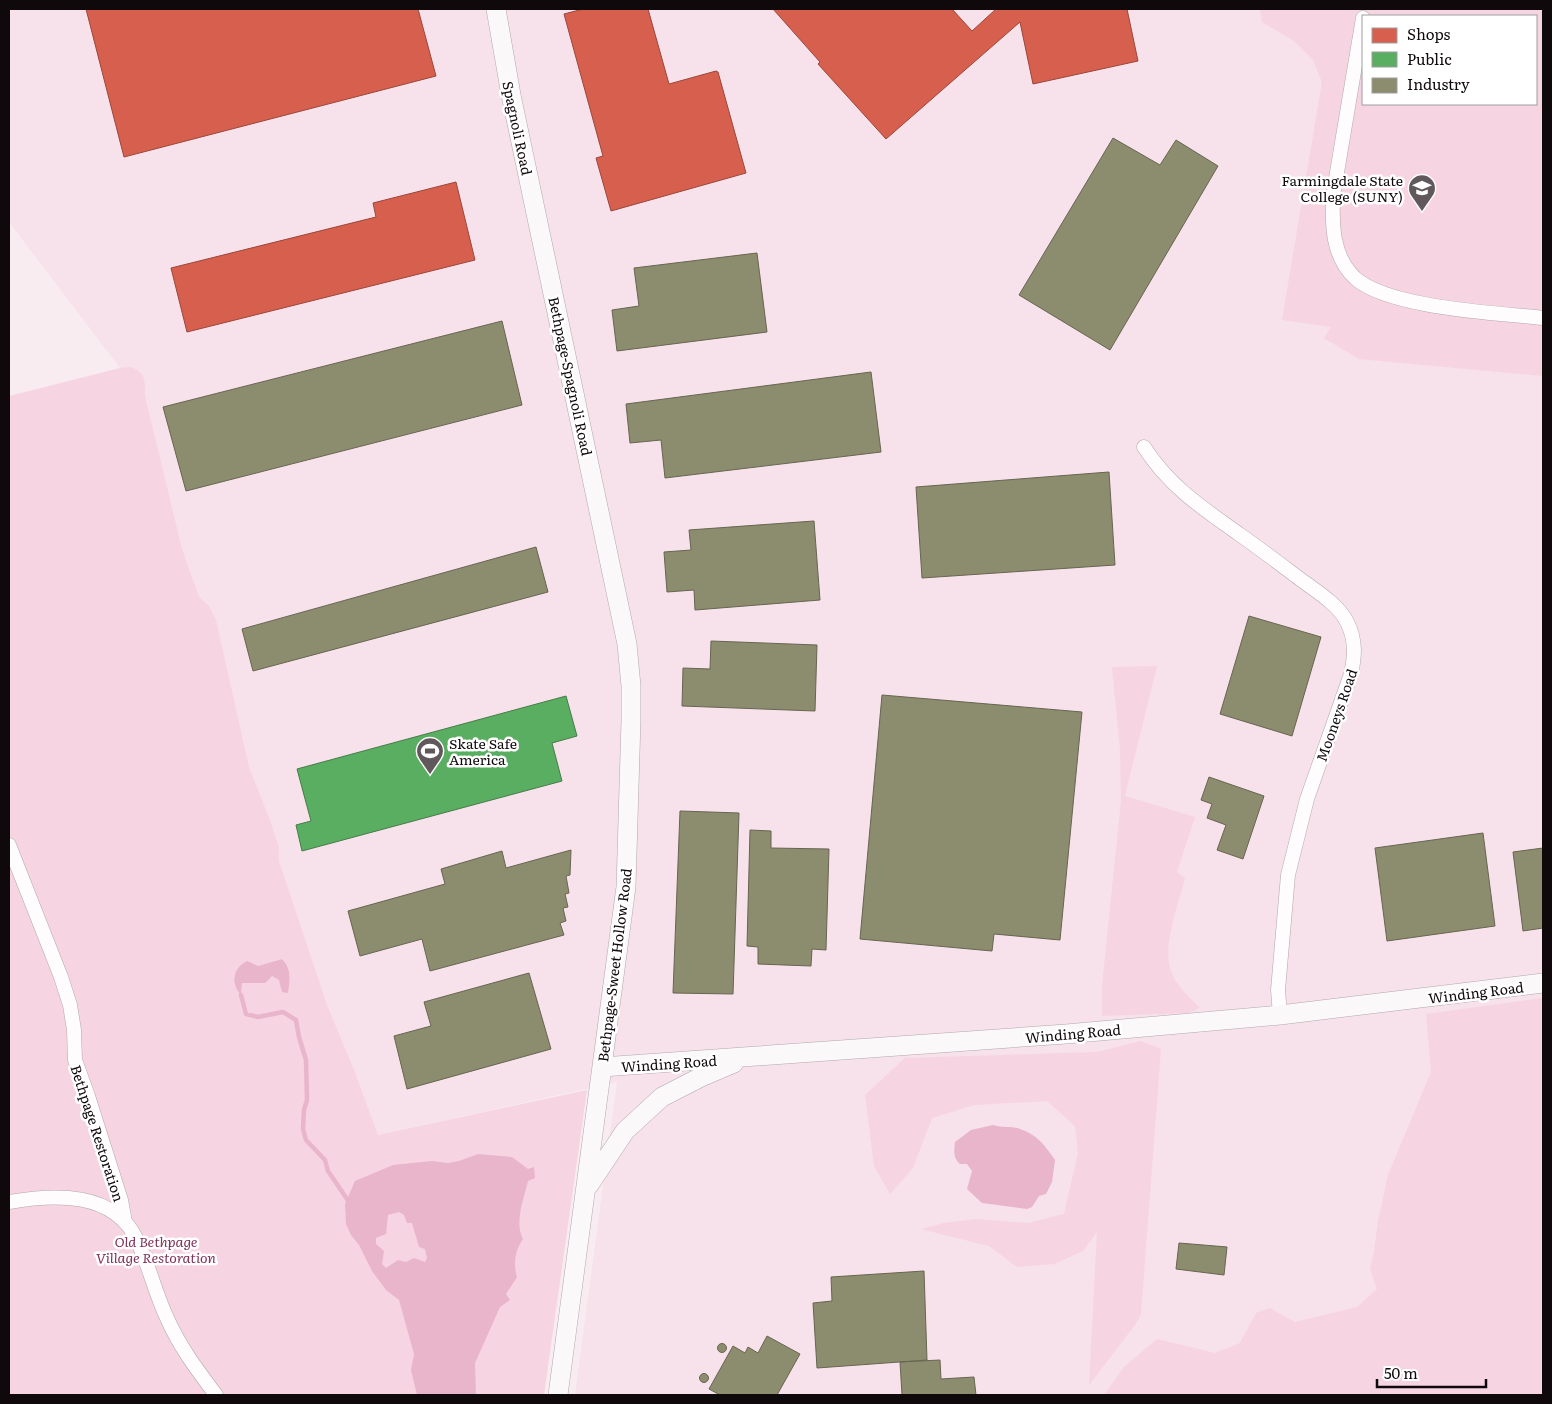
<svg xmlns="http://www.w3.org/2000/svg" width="1552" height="1404" font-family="Literata,serif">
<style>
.built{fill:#f7e1ea;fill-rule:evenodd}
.green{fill:#f7d4e2;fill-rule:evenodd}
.water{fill:#e8b5ca;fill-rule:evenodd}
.shops{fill:#d6604d;stroke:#9b463a}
.public{fill:#5aae61;stroke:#447c48}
.industry{fill:#8c8c6e;stroke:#676551}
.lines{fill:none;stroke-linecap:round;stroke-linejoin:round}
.stream{stroke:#e8b5ca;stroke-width:4.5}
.street-casing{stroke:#b1a8ac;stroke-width:15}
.secondary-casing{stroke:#b1a8ac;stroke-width:20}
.street{stroke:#fefcfd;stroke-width:14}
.secondary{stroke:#fbf8fa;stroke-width:19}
.labels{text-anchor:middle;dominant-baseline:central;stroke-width:5;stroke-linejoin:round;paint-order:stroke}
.street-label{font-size:14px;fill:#10090c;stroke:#fff}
.poi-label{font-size:14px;fill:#10090c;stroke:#fff;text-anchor:end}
.park-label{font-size:14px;font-style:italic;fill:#813259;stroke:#fff}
</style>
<rect width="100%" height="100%" fill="#f8ecf1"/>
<path class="built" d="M 9,9 L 1543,9 L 1543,1395 L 575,1395 L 617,1082 L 378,1135 L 355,1072 L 328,1007 L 276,852 L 120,368 L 9,222 ZM 1363,16 L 1536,16 L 1536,104 L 1363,104 Z"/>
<path class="green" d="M 1260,9 L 1543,9 L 1543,376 L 1359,359 L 1324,338 L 1331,327 L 1282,320 L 1322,82 L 1313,60 L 1294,41 L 1262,22 ZM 1363,16 L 1536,16 L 1536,104 L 1363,104 Z
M 130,367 C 146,372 145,381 145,396 L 182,549 L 199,597 L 209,606 L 216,620 L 249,767 L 271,823 L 279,848 L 279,861 L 328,1007 L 355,1072 L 378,1135 L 587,1090 L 544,1395 L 9,1395 L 9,396 L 120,368 ZM 282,959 C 292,969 290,980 288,993 L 279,980 L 272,976 L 242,983 L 241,994 L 234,977 L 238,970 L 258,966 Z
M 1157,666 L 1125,796 L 1195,817 L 1177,872 L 1185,878 C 1179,901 1165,940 1169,963 C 1171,980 1187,996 1200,1007 L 1190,1013 L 1102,1016 L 1102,986 L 1121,801 L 1120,749 L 1112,667 Z
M 1543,998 L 1543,1395 L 1104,1395 L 1124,1367 L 1157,1339 L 1215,1353 L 1240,1343 L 1256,1313 L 1270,1308 L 1295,1322 L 1357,1307 L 1377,1289 L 1370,1269 L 1374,1251 L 1378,1221 L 1388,1175 L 1431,1072 L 1426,1014 Z
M 1141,1041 L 1161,1049 L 1141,1314 L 1135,1325 L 1089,1385 L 1097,1232 L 1083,1251 L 1054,1264 L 1017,1267 L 989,1246 L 921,1229 L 944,1223 L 976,1219 L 1028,1223 L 1064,1214 L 1078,1153 L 1075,1126 L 1047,1101 L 974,1105 L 932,1118 L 913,1168 L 890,1194 L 874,1166 L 865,1095 L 905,1058 L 1097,1052 Z"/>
<path class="water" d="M 282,959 C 292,969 290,980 288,993 L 282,992 L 279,980 L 272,976 L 265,983 L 242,983 L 241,995 C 230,983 233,968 247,961 L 258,966 Z
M 993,1125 C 1002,1128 1013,1126 1020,1129 C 1037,1134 1046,1147 1055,1160 L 1052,1182 L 1046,1194 L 1039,1196 L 1032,1207 L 1027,1209 L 982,1203 L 967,1189 L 972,1171 L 967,1164 L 960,1164 C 953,1158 954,1151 955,1142 L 971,1130 Z
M 478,1154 L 512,1157 L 528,1169 L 534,1167 L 535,1178 L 528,1181 C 524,1198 514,1223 523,1239 C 515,1251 513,1263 517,1277 L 506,1294 L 510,1300 L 500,1307 L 475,1363 L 476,1395 L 417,1395 L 411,1370 L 414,1354 L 399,1300 L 386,1290 L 372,1271 L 359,1245 L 351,1235 L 346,1224 L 345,1204 L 355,1181 L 393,1165 L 432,1161 L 448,1163 L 459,1161 ZM 399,1212 L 404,1215 L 407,1223 L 412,1223 L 419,1247 L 425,1249 L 427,1258 L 425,1262 L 414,1258 L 406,1262 L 398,1260 L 386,1268 L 382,1264 L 384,1251 L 376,1244 L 376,1238 L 386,1234 L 388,1215 Z"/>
<path class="shops" d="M 86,9 L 418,9 L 436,76 L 124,157 Z
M 583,9 L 648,9 L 669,84 L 716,71 L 718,72 L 746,173 L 611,211 L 596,158 L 603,156 L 564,14 Z
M 773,9 L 952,9 L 972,31 L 996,9 L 1127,9 L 1138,61 L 1033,84 L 1020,22 L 886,139 L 818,64 L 820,62 Z
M 456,182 L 475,260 L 187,332 L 171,268 L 376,217 L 373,203 Z"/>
<path class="public" d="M 566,696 L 577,736 L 552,743 L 562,781 L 302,851 L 296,825 L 311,821 L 297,769 Z"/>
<path class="industry" d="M 1113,138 L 1160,165 L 1176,140 L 1218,166 L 1110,350 L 1019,295 Z
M 757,253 L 767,332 L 617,351 L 612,310 L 639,306 L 634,268 Z
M 502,321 L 522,405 L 186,491 L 163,407 Z
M 871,372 L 881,452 L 665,478 L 661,440 L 630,443 L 626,404 Z
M 1109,472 L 1115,565 L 922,578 L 916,487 Z
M 814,521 L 820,600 L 695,610 L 694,590 L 667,592 L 664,552 L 691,550 L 689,530 Z
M 536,547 L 548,592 L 253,671 L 242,629 Z
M 1249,616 L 1321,637 L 1292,736 L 1220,714 Z
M 711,641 L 817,645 L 815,711 L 682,706 L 683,668 L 710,669 Z
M 882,695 L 1082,712 L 1060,940 L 994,934 L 992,951 L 860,939 Z
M 1209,777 L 1264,796 L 1243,859 L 1217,850 L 1226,825 L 1207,818 L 1212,804 L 1201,800 Z
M 680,811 L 739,813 L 733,994 L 673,993 Z
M 750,830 L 771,831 L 771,848 L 829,849 L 826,950 L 812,949 L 811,966 L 758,964 L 758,947 L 747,946 Z
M 1483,833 L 1495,926 L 1387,941 L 1375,848 Z
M 1543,848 L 1543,928 L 1523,931 L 1513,852 Z
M 571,850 L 570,875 L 566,876 L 569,893 L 565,894 L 568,907 L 563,908 L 566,921 L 560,923 L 564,935 L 430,971 L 422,939 L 360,956 L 348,911 L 445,884 L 441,869 L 502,851 L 506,868 Z
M 529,973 L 551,1049 L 407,1089 L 394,1036 L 431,1026 L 424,1002 Z
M 1179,1243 L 1227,1247 L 1224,1275 L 1176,1269 Z
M 924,1271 L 927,1360 L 817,1368 L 813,1303 L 832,1301 L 831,1277 Z
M 767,1336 L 800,1354 L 777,1395 L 720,1395 L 709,1389 L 733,1346 L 745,1353 L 748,1347 L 758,1353 Z
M717.5 1348a4.5 4.5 0 1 1 9 0a4.5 4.5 0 1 1-9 0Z
M 940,1360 L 941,1379 L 974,1377 L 976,1395 L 902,1395 L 900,1362 Z
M699.5 1378a4.5 4.5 0 1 1 9 0a4.5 4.5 0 1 1-9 0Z"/>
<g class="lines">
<path class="stream" d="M 241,995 L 246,1014 L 258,1017 L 283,1012 L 296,1020 L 299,1037 L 306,1060 L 307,1100 L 304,1110 L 303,1129 L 306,1140 L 325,1160 L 328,1171 L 347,1199"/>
<g class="street-casing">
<path id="street" d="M 1363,18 L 1333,196 C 1332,225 1332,256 1355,278 C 1388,308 1498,313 1543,318
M 1144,447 C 1170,487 1201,507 1239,534 C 1259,548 1280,564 1300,579 C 1316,591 1338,604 1347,622 C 1356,640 1355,656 1351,674 L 1307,799 L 1288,875 L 1278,990 L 1280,1015
M 9,845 L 61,977 L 70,1005 L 74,1030 L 75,1060 L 88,1096 L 121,1200 L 125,1222
M 9,1202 C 54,1194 114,1191 137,1240 C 149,1265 155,1293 167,1318 C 179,1346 198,1371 216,1395"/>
</g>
<g class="secondary-casing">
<path id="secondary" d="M 496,9 L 511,95 L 627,644 L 631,686 L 631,720 L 626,887 L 558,1395
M 602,1067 L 1066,1034 L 1280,1015 L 1543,983
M 589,1185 L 625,1131 L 662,1097 L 701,1077 L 734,1063"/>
</g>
<use href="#street" class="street"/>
<use href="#secondary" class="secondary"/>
</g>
<defs>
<g id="university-pin" transform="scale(1.4375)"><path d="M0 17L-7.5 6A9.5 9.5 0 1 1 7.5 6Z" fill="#61585c" stroke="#fff"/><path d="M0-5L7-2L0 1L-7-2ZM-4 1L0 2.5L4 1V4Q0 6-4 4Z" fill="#fff"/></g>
<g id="stadium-pin" transform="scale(1.4375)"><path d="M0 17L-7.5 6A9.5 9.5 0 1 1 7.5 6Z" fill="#61585c" stroke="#fff"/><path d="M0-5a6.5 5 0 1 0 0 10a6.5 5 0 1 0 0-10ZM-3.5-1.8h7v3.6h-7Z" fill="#fff"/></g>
</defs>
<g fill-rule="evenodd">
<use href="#university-pin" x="1422" y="188"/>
<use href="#stadium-pin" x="430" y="751"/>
</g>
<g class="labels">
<g class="street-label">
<text transform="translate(518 128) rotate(78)">Spagnoli Road</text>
<text transform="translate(571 376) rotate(78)">Bethpage-Spagnoli Road</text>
<text transform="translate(1336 715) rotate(-71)">Mooneys Road</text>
<text transform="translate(614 965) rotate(-83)">Bethpage-Sweet Hollow Road</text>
<text transform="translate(1476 992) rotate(-7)">Winding Road</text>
<text transform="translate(1073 1033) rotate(-5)">Winding Road</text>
<text transform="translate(669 1063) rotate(-4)">Winding Road</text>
<text transform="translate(98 1133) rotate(72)">Bethpage Restoration</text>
</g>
<g class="poi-label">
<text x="1403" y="180">Farmingdale State<tspan x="1403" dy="16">College (SUNY)</tspan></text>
<text x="449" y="743" text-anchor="start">Skate Safe<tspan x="449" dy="16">America</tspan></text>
</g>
<g class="park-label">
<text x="156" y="1241">Old Bethpage<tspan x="156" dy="16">Village Restoration</tspan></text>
</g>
</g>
<rect width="1552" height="1404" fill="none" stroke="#10090c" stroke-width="20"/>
<rect x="1362" y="15" width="175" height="90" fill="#ffffff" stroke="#9f9d9e"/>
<rect x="1372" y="28" width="25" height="15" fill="#d6604d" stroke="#9f9d9e"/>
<text x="1407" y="40" font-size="15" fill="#10090c">Shops</text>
<rect x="1372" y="52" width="25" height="15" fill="#5aae61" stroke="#9f9d9e"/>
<text x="1407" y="65" font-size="15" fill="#10090c">Public</text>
<rect x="1372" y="78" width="25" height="15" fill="#8c8c6e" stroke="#9f9d9e"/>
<text x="1407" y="90" font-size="15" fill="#10090c">Industry</text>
<path d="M1377 1379v8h109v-8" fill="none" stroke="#10090c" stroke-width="2.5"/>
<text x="1384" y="1379" font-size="15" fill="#10090c" stroke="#ffffff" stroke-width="4" paint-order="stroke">50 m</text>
</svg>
